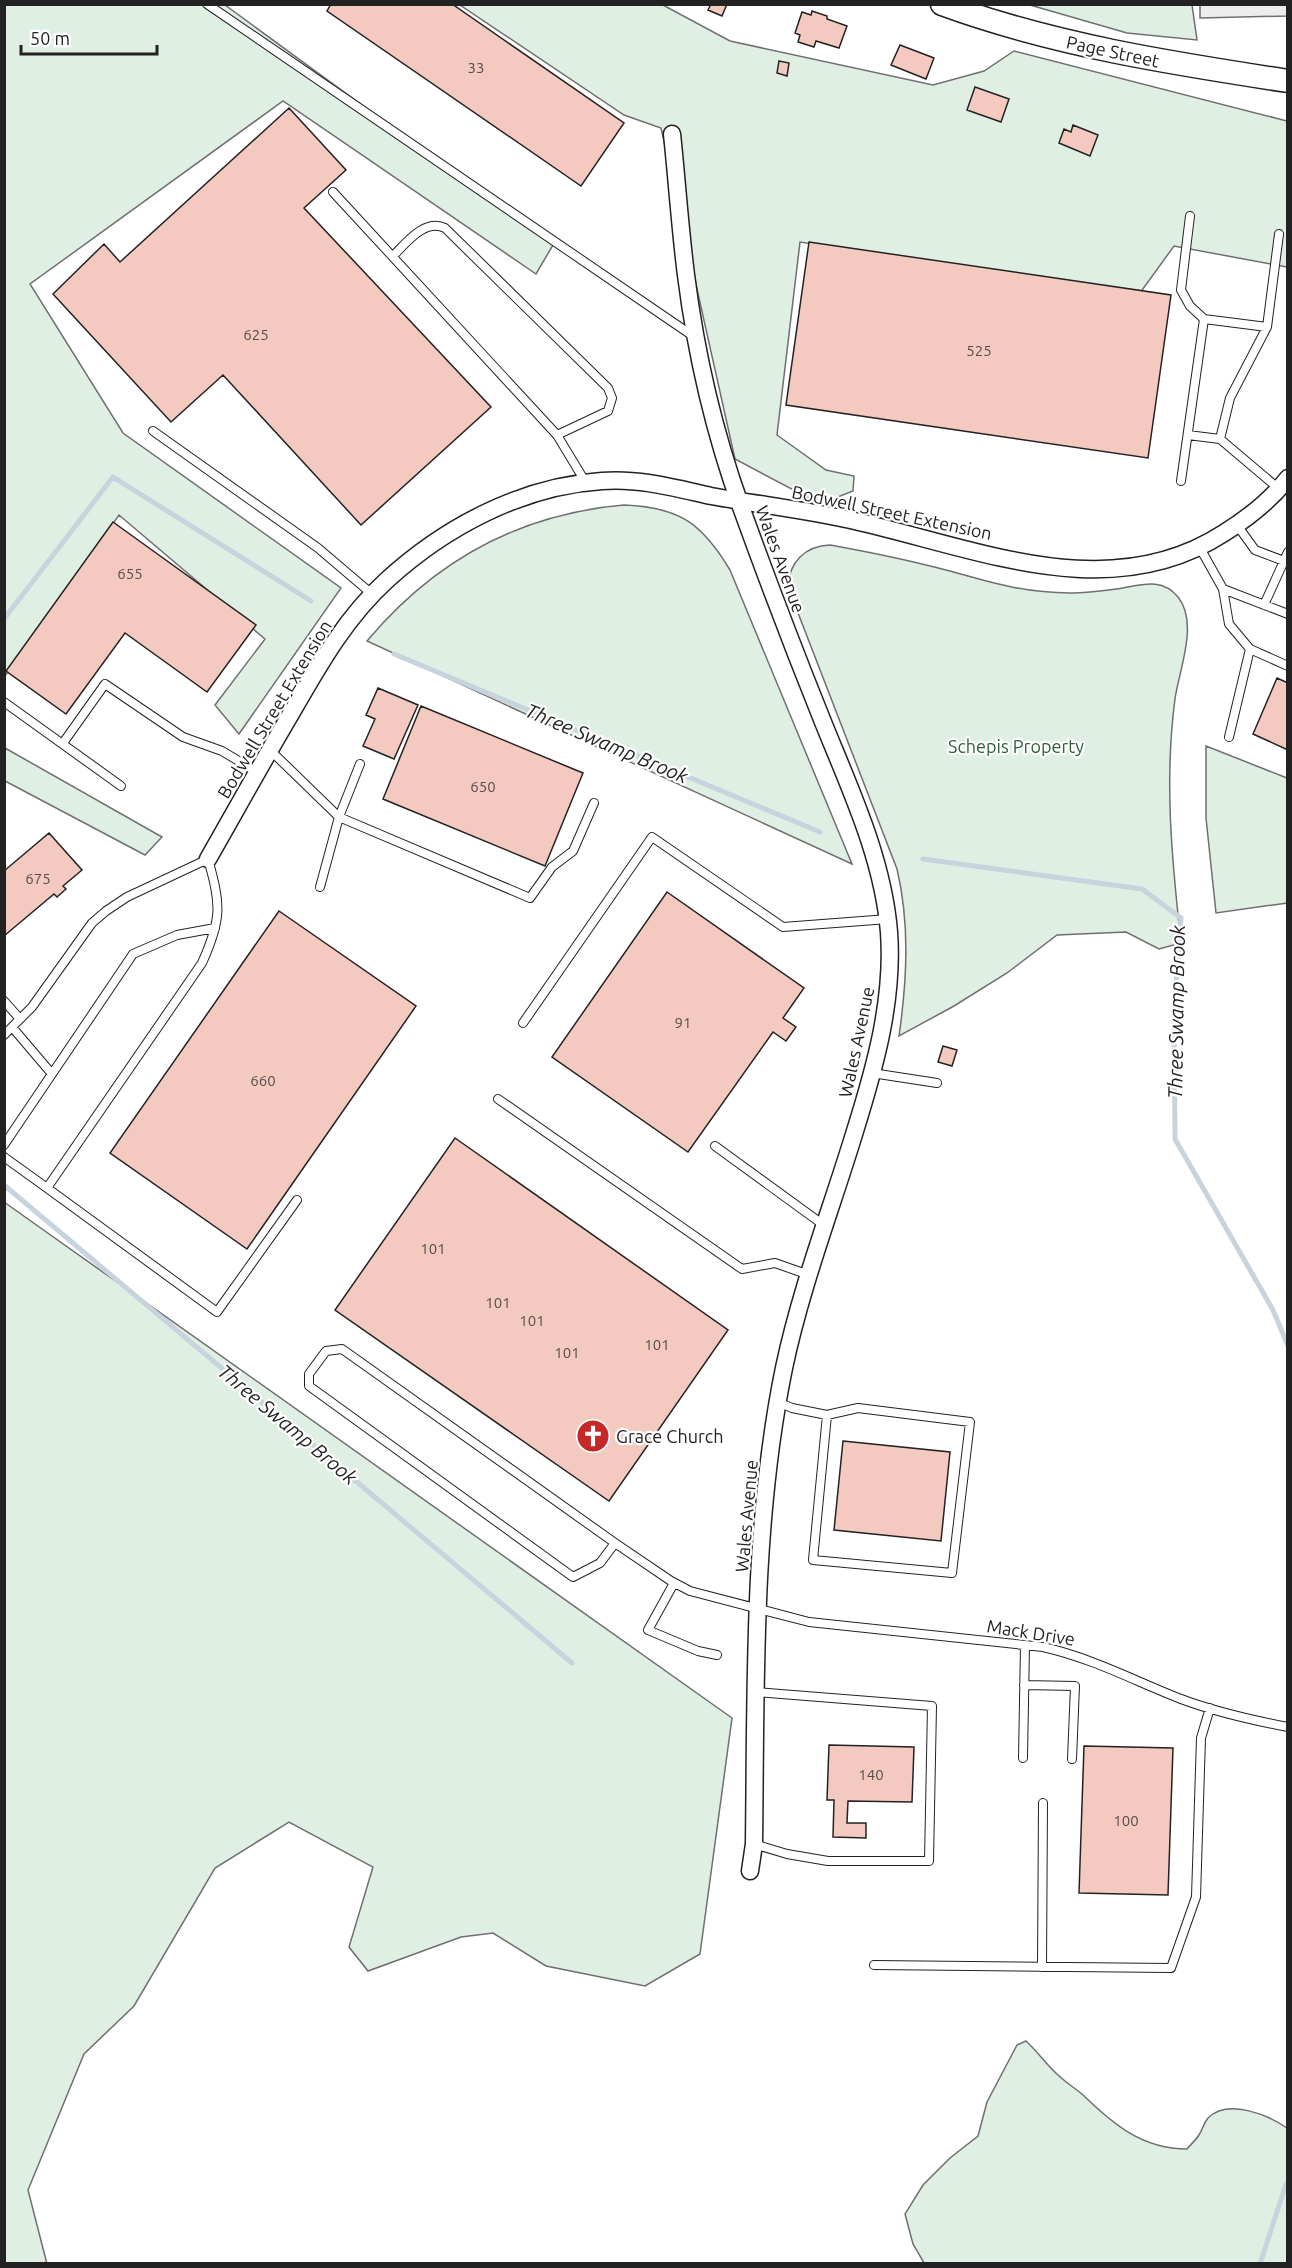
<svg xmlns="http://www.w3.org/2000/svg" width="1292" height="2268" font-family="Ubuntu,sans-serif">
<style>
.green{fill:#e0efe3;stroke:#6f6f6f;stroke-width:1.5}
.parking{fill:#ededed;stroke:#6f6f6f;stroke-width:1.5}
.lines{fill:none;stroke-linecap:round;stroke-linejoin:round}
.stream{stroke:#c7d3dd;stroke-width:5}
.building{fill:#f3c9c0;stroke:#222;stroke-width:1.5}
.lane-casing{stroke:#222;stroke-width:10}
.street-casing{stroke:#222;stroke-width:19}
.secondary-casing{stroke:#222;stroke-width:25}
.lane{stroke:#fff;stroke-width:8}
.street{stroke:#fff;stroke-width:16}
.secondary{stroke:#fff;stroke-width:22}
.labels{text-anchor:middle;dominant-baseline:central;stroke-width:4.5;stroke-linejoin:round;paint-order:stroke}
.number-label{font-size:15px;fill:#564c4a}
.street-label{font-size:18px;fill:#222;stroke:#fff}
.park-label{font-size:18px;fill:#2f5e38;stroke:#fff}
.poi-label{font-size:18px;fill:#222;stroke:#fff;text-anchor:start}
.water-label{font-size:20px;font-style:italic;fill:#222;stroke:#fff}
</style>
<rect width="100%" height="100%" fill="#fff"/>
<path class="green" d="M 5,5 L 225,5 L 553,245 L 536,274 L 283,101 L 30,284 L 123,433 L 341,588 L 239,734 L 215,705 L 265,639 L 119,515 L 5,676 Z
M 460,5 L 663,5 L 730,41 L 933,85 L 984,71 L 1014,51 L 1287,121 L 1287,267 L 1174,246 L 1140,293 L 800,242 L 777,435 L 826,470 L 854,476 L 853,491 L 820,504 L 735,459 L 661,128 L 624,115 Z
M 1030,5 L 1192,5 L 1197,40 L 1127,33 Z
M 624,505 C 679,507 702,523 730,570 L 852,864 L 367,641 C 434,561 519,514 624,505 Z
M 830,545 C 869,552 908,560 946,570 C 990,582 1023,593 1070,593 C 1085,593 1101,591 1116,589 C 1139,586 1161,576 1178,597 C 1199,623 1179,670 1175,699 C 1164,781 1172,861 1181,943 L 1159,949 L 1126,932 L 1057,935 L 1007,973 L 954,1006 L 899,1036 C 907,980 910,924 897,869 L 788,587 C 789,562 805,546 830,545 Z
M 1206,746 L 1287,778 L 1287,903 L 1216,913 L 1206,818 Z
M 5,748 L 162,837 L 145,855 L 5,781 Z
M 4,1202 L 732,1718 L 700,1954 L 645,1986 L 546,1966 L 493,1933 L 461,1937 L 368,1971 L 349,1947 L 373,1867 L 289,1822 L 215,1868 L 134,2006 L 84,2054 L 28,2190 L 47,2264 L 4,2263 Z
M 1026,2041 C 1037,2051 1046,2064 1058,2075 C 1065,2082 1075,2088 1083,2095 C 1113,2124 1142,2149 1187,2149 C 1191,2144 1196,2140 1199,2135 C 1203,2129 1203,2124 1208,2118 C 1228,2098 1268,2115 1287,2128 L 1287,2263 L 924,2263 L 913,2244 L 905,2214 L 923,2185 L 950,2158 L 978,2136 L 987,2102 L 1017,2045 Z"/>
<path class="parking" d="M 1200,5 L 1287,5 L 1287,16 L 1200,18 Z"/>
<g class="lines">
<path class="stream" d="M 4,619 L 113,477 L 311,601
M 394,654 L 820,832
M 923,859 L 1142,889 L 1181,918 L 1174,1015 L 1175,1139 L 1273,1310 L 1288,1346
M 4,1185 L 572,1663
M 1260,2264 L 1286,2184"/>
</g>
<path class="building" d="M 331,4 L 452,4 L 624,123 L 581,186 L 327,11 Z
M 711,4 L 727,4 L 722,16 L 708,10 Z
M 812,11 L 827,16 L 827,19 L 847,26 L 839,48 L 816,41 L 814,47 L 798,42 L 800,35 L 795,33 L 802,12 L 811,15 Z
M 900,45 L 934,58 L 926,79 L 891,65 Z
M 779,61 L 789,63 L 787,76 L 777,73 Z
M 975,87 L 1009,99 L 1001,122 L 967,110 Z
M 289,108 L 346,170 L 304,208 L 491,407 L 361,525 L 223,375 L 171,422 L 53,294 L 104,244 L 120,262 Z
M 1073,125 L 1098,135 L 1090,156 L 1059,143 L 1064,129 L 1071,132 Z
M 809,242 L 1171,295 L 1148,458 L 786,405 Z
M 113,522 L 256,625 L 207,692 L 125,633 L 66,714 L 6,671 Z
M 1277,678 L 1288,683 L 1288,750 L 1253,734 Z
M 378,688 L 418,705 L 394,759 L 363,746 L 375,719 L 366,715 Z
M 421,706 L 583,773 L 545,866 L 383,799 Z
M 49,833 L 82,870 L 63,886 L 66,889 L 57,897 L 54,894 L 4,936 L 4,871 Z
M 667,892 L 804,988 L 783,1018 L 796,1027 L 786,1041 L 773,1032 L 688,1152 L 552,1057 Z
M 279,911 L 416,1006 L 247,1249 L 110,1153 Z
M 943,1046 L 957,1050 L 952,1066 L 938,1062 Z
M 455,1138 L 728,1330 L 609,1501 L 335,1310 Z
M 843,1441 L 950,1452 L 941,1541 L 834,1530 Z
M 829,1745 L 914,1747 L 912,1802 L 848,1801 L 847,1823 L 866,1823 L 866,1838 L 833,1837 L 834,1800 L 827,1800 Z
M 1084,1746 L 1173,1748 L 1168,1895 L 1079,1893 Z"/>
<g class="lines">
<g class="lane-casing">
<path id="lane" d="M 207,4 L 693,336
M 333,192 L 557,435 L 586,483
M 393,256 C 406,243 425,218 445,228 L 608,388 L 612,398 L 608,411 L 557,435
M 1204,319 L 1267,327 L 1279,234
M 153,431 L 318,548 L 372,594
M 1188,435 L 1220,439 L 1279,489
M 1220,439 L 1230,398 L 1267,327
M 1181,481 L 1204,319 L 1190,306 L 1181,290 L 1190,216
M 1237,525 L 1255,550 L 1284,561
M 1200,548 L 1223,589 L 1288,614
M 1223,589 L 1229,624 L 1250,649 L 1229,737
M 1264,605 L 1288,552
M 1250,649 L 1288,666
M 4,702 L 121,786
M 63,743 L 105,684 L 183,737 L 222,751 L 257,772
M 270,750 L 339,817 L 530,898 L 552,867 L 573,851 L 594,803
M 320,887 L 339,817 L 360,764
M 4,1001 L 20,1019
M 523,1023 L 652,837 L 783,927 L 888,919
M 12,1027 L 52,1074
M 4,1035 L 32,1007 L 92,923 L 106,911 L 127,897 L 208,859 C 221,905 222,919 202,963 L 47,1188 L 217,1312 L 297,1200
M 872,1073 L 937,1083
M 498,1099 L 742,1269 L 775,1263 L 809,1275
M 4,1145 L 133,954 L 177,935 L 215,928
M 715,1146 L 825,1226
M 4,1157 L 47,1188
M 778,1402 L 792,1408 L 827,1415 L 858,1408 L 970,1422 L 952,1573 L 813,1560 L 827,1415
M 615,1543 L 600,1563 L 573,1577 L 309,1386 L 309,1374 L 326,1351 L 342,1349 L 615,1543 L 671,1581 L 690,1591 L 809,1622 L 1043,1647 C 1092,1658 1135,1681 1181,1699 C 1216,1712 1251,1720 1288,1727
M 674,1583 L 648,1630 L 698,1651 L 717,1655
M 1024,1685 L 1075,1686 L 1072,1759
M 1023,1758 L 1025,1645
M 754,1844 L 787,1854 L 828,1861 L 929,1861 L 932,1706 L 756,1692
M 874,1965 L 1171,1968 L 1196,1897 L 1201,1738 L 1210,1708
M 1042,1967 L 1043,1803"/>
</g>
<g class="street-casing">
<path id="street" d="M 672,134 C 677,181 680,228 686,275 C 696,354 714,432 741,507 C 767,579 794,650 823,722 C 850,789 883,858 889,932 C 894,1000 875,1067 855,1131 C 831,1210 801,1287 784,1368 C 752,1524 756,1686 754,1844 L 750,1871
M 208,859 C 236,810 263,761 292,712 C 319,665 346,617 387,580 C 445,527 522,486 602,481 C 639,478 675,488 711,496 C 760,505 810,510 859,522 C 978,549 1110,607 1224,533 C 1248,518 1270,501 1288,478"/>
</g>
<g class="secondary-casing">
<path id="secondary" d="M 942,4 C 1054,45 1170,63 1288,81"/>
</g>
<use href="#lane" class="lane"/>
<use href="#street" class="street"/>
<use href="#secondary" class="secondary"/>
</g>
<defs>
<g id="church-disc" transform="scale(1.725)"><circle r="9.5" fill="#c62828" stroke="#fff"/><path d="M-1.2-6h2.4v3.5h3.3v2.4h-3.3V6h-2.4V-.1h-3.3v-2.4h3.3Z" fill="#fff"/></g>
</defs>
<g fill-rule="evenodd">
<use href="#church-disc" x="593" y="1436"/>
</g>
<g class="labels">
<g class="number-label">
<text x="476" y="67">33</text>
<text x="256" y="334">625</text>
<text x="979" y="350">525</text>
<text x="130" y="573">655</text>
<text x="483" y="786">650</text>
<text x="38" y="878">675</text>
<text x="683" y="1022">91</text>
<text x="263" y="1080">660</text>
<text x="433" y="1248">101</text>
<text x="498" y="1302">101</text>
<text x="532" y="1320">101</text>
<text x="657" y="1344">101</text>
<text x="567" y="1352">101</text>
<text x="871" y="1774">140</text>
<text x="1126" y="1820">100</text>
</g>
<g class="street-label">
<text transform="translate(1113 51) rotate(12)">Page Street</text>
<text transform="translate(892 512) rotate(12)">Bodwell Street Extension</text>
<text transform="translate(781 559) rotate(70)">Wales Avenue</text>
<text transform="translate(274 709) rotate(-59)">Bodwell Street Extension</text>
<text transform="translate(856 1042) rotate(-78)">Wales Avenue</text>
<text transform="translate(746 1516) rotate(-85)">Wales Avenue</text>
<text transform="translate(1031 1632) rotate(9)">Mack Drive</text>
</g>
<g class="park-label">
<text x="1016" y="746">Schepis Property</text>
</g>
<g class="poi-label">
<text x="616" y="1436">Grace Church</text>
</g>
<g class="water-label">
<text transform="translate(607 743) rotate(23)">Three Swamp Brook</text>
<text transform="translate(1176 1012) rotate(-89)">Three Swamp Brook</text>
<text transform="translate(288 1424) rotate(40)">Three Swamp Brook</text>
</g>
</g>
<rect width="1292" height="2268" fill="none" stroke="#222222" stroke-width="12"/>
<path d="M21 45v9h136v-9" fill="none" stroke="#222222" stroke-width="3"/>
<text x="30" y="45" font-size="18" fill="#222222" stroke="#ffffff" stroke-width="4.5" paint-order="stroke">50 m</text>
</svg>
